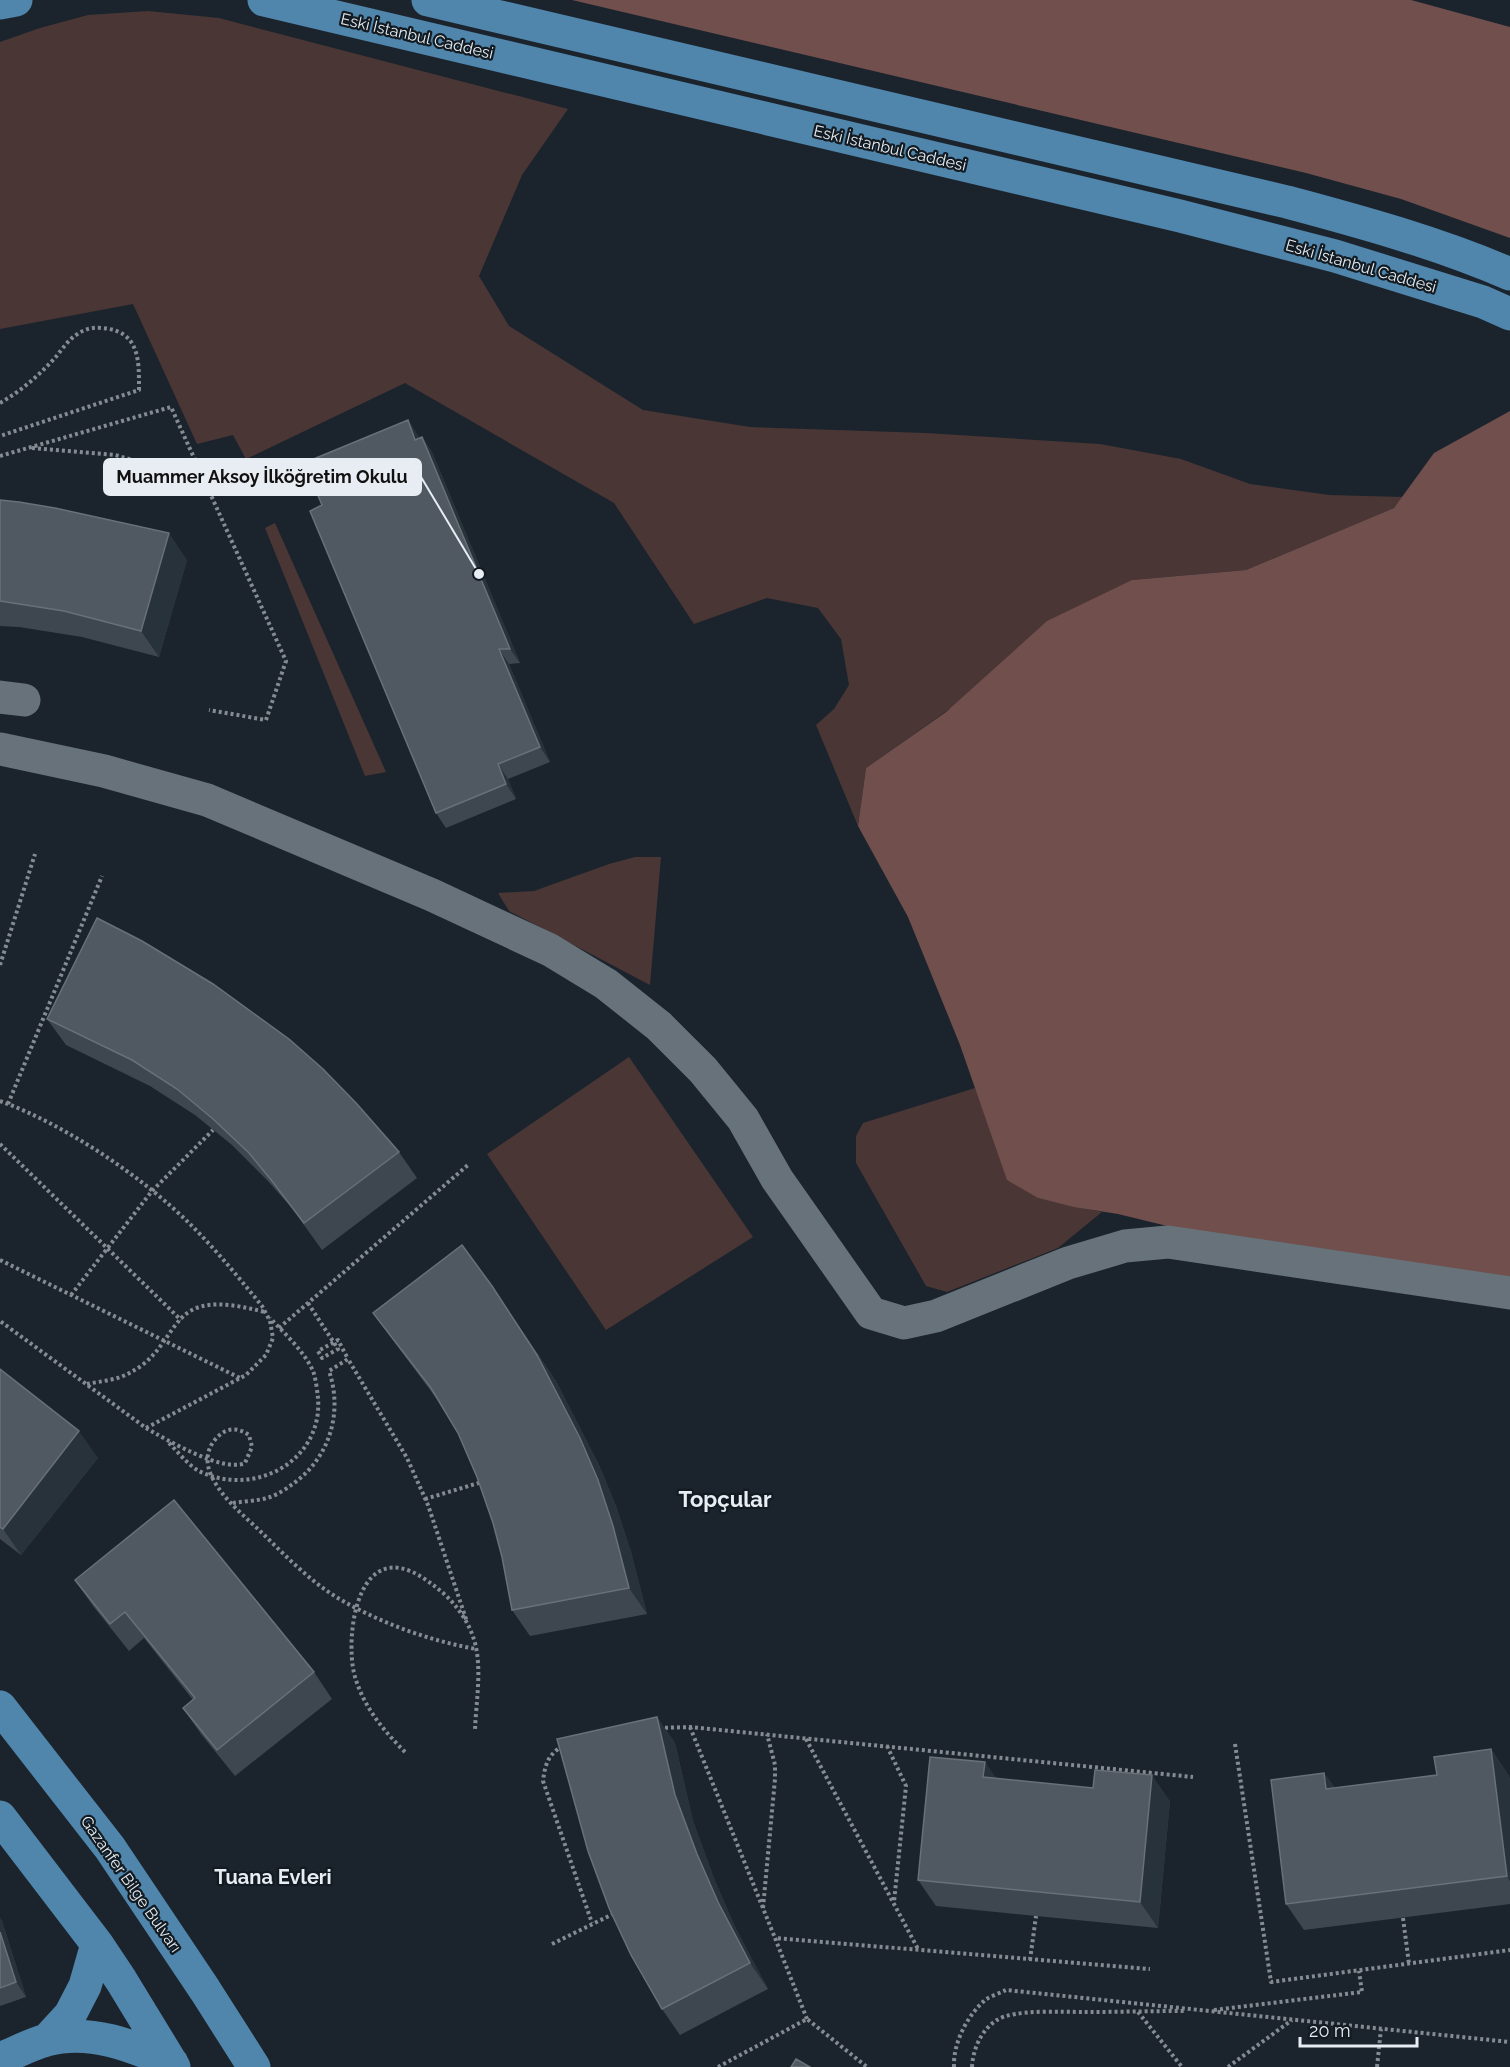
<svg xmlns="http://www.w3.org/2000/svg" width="1510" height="2067" font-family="Raleway,sans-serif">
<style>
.green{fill:#4a3635}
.forest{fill:#704f4d}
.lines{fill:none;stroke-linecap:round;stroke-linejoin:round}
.path{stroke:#848b92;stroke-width:4;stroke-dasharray:3 3;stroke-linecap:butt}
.minor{stroke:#67727b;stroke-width:33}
.major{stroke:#5085ac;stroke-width:33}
.wall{fill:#3e474f}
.shaded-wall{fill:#28323a}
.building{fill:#505961;stroke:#687078;stroke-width:1.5}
.labels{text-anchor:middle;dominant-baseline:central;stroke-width:4.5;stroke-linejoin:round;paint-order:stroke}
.street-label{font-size:16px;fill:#e7edf3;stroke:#121b22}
.quarter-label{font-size:20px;font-weight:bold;fill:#e7edf3;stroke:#121b22}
.district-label{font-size:22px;font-weight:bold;fill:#e7edf3;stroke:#121b22}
.leader{fill:none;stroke:#e7edf3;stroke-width:2}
.callout-dot{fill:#e7edf3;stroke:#121b22;stroke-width:2}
.callout{fill:#e7edf3;stroke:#e7edf3;stroke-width:2}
.callout-label{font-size:18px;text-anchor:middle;font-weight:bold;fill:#111}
</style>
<rect width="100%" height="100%" fill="#1b242c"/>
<path class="green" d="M 148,11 L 219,18 L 568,109 L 522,175 L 479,276 L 509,326 L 643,410 L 750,427 L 926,433 L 1100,444 L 1181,459 L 1250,484 L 1329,495 L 1403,497 L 1394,508 L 1246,570 L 1132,580 L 866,768 L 858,826 L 816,725 L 834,709 L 849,685 L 841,639 L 818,608 L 767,598 L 694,624 L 614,503 L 405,383 L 246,459 L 233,435 L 197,444 L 133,304 L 0,329 L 0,42 L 40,28 L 88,15 Z
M 275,523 L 386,772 L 365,776 L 265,528 Z
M 635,857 L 661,857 L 650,985 L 509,911 L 498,893 L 534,891 L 609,864 Z
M 629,1057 L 753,1237 L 606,1330 L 487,1154 Z
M 975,1088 L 988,1121 L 1038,1198 L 1102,1212 L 1058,1248 L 947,1292 L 926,1286 L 856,1163 L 856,1136 L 863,1123 Z"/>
<path class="forest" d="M 572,0 L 1411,0 L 1510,27 L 1510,238 L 1401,199 L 1306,173 Z
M 1510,411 L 1510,1299 L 1464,1298 L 1118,1214 L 1074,1207 L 1038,1198 L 1007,1180 L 960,1045 L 908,917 L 858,826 L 866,768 L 946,712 L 1047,621 L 1132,580 L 1246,570 L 1394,508 L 1434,453 Z"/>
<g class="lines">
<path class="path" d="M 0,403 C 21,391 38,376 54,359 C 61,351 67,341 76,335 C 84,329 93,327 102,328 C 140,331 139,360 139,390 L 0,436
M 32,448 L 115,455 L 175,472 L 207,488
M 0,456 L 171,407 L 286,661 L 266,720 L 209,710
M 0,965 L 35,854
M 0,1101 C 66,1125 143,1177 192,1226 C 217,1251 240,1279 262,1306 L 270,1321 L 273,1338 L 266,1355 L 246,1375 L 146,1428 L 0,1321
M 8,1104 L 102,876
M 0,1144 L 181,1320
M 0,1260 L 240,1378
M 71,1295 L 152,1191 L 213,1130
M 308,1303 L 338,1349 L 322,1358 L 318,1351 L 338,1340 L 348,1359
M 279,1328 L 468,1165
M 87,1384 C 101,1381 119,1380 131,1372 C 139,1368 147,1362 153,1355 C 166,1342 175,1319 192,1310 C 213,1299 244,1307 265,1312
M 146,1428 C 167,1440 223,1473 245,1463 L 252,1447 L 249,1435 C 236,1426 224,1428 214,1441 C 206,1451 206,1464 211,1475 C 221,1497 242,1514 259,1530 C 285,1555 311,1583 343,1601 C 383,1624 431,1641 476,1649
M 169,1443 C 178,1452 188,1465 199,1471 C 253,1498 323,1462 318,1398 C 317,1390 316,1379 313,1371 C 304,1351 285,1334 270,1318
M 425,1499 L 482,1482
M 233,1503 C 245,1501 259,1501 270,1497 C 279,1494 287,1488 294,1483 C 330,1457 343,1412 329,1371 L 348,1359 L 407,1458 L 428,1505 L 467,1622
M 690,1727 L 775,1938
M 659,1728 L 690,1727 L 1193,1777
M 806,1739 L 918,1949
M 1235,1744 L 1271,1982 L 1510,1950
M 563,1746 C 548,1754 545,1765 543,1781 L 592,1923
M 887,1746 L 906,1786 L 894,1902
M 405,1752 C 383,1730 362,1705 354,1673 C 346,1639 355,1549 410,1571 C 420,1575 429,1582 437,1588 C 455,1602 469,1621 475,1643 C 482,1670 476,1702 475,1730
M 763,1908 L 775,1779 L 775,1765 L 767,1734
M 1403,1918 L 1409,1964
M 552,1944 L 615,1913
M 1030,1960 L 1036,1916
M 1214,2010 L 1362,1992 L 1359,1971
M 1138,2012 L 1182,2067
M 807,2019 L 775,1938 L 1150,1969
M 718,2067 L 807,2019 L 867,2067
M 954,2067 C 953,2043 967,2016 985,2000 C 991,1996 1000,1993 1006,1990 L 1510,2042
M 972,2067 C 973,2049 981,2030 997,2020 C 1014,2009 1062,2012 1084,2012 C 1117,2012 1151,2011 1185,2011
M 1228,2067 L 1292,2020
M 1377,2067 L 1381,2029"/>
<path class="minor" d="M 0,697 L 24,700
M 0,749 L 104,771 L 207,800 L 432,895 L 550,950 L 606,984 L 659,1026 L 703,1070 L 743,1119 L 777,1179 L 871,1313 L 904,1323 L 936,1316 L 1068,1263 L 1125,1246 L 1168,1242 L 1510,1293"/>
<path class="major" d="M 264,0 L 1180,216 L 1335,256 L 1483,302 L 1510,314
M 428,0 L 1287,202 C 1362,222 1438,243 1510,274
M 0,3 L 16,0
M 0,1707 L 110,1848 L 205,1990 L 254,2067
M 0,1817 L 97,1944 L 121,1980 L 174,2067
M 48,2039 L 70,2015 L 85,1986 L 97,1944
M 0,2059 C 15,2053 31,2044 47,2040 C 89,2028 133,2046 172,2063"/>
</g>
<path class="wall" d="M 408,420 L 419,438 L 422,437 L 432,452 L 520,663 L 509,664 L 550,762 L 508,779 L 516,799 L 446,828 L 436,813 L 322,505 Z
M 0,500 L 187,560 L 159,657 L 82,637 L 19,627 L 0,626 Z
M 47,1019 L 399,1152 L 417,1178 L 322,1250 L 291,1207 L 267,1180 L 232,1145 L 195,1115 L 150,1086 L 66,1045 Z
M 492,1286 L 556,1381 L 599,1465 L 616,1506 L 631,1552 L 647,1614 L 530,1636 L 512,1610 L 502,1557 L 493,1523 L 477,1477 L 458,1433 L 436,1398 L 392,1339 L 373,1313 Z
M 0,1369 L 98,1458 L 21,1555 L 0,1539 Z
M 75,1580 L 314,1672 L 332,1699 L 235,1776 L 201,1734 L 183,1708 L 193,1700 L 144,1638 L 129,1651 L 93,1606 Z
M 657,1717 L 675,1743 L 693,1821 L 715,1881 L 736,1929 L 768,1989 L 680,2035 L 662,2009 Z
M 1491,1749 L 1509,1776 L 1510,1782 L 1510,1904 L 1304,1930 L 1286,1904 L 1324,1773 L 1335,1788 L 1437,1775 Z
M 985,1762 L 996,1779 L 1093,1788 L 1170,1801 L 1158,1928 L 936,1906 L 918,1880 Z
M 0,1918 L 2,1921 L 26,1997 L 0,2006 Z"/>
<path class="shaded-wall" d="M 408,420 L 418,435 L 426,455 L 415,440 Z
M 422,437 L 432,452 L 520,663 L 510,649 Z
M 169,533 L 187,560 L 159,657 L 141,631 Z
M 499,649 L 509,664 L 550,762 L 540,747 Z
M 498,764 L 508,779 L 516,799 L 506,784 Z
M 492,1286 L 556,1381 L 599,1465 L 616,1506 L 631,1552 L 647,1614 L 629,1588 Z
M 79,1431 L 98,1458 L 21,1555 L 3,1529 Z
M 657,1717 L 675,1743 L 693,1821 L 715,1881 L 736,1929 L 768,1989 L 750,1963 L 718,1902 L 697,1854 L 675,1795 Z
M 1491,1749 L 1509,1776 L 1510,1782 L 1510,1881 L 1507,1876 Z
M 985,1762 L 1003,1788 L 983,1777 Z
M 1324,1773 L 1343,1800 L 1326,1789 Z
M 1152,1775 L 1170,1801 L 1158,1928 L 1140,1902 Z
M 0,1918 L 2,1921 L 26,1997 L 16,1982 L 0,1932 Z"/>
<path class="building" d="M 408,420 L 415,440 L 422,437 L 510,649 L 499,649 L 540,747 L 498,764 L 506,784 L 436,813 L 310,511 L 322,505 L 304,463 Z
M 0,500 L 19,502 L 55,508 L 169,533 L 141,631 L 64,611 L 0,601 Z
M 97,918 L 142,941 L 213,984 L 289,1039 L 323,1069 L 357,1104 L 399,1152 L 304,1223 L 272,1181 L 249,1153 L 213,1119 L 177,1089 L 132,1060 L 47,1019 Z
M 462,1245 L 492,1286 L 537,1355 L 580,1438 L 598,1480 L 613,1526 L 629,1588 L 512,1610 L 502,1557 L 493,1523 L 477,1477 L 458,1433 L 431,1388 L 373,1313 Z
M 0,1369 L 79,1431 L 3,1529 L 0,1527 Z
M 174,1500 L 314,1672 L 217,1750 L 183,1708 L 195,1698 L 125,1612 L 110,1624 L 75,1580 Z
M 657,1717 L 675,1795 L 697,1854 L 718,1902 L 750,1963 L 662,2009 L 631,1955 L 609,1908 L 588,1851 L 557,1739 Z
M 1491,1749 L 1507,1876 L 1286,1904 L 1271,1780 L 1324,1773 L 1326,1789 L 1437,1775 L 1434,1757 Z
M 930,1757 L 985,1762 L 983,1777 L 1093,1788 L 1095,1770 L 1152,1775 L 1140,1902 L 918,1880 Z
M 0,1932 L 16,1982 L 0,1988 Z
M 796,2059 L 810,2067 L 791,2067 Z"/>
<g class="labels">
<g class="street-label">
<text transform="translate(417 36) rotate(13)">Eski İstanbul Caddesi</text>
<text transform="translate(890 148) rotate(13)">Eski İstanbul Caddesi</text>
<text transform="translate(1361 266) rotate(16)">Eski İstanbul Caddesi</text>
<text transform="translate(131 1884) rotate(55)">Gazanfer Bilge Bulvarı</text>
</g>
<g class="quarter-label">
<text x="273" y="1877">Tuana Evleri</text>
</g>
<g class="district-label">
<text x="725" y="1499">Topçular</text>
</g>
</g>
<path class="leader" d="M479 574L421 477"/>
<circle class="callout-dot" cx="479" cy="574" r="6"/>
<rect class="callout" x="104" y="459" width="317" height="36" rx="6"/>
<g class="callout-label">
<text x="262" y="483">Muammer Aksoy İlköğretim Okulu</text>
</g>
<path d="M1300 2037v9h117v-9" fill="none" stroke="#e7edf3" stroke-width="3"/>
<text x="1309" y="2037" font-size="18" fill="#e7edf3" stroke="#121b22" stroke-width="4.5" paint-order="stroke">20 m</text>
</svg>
